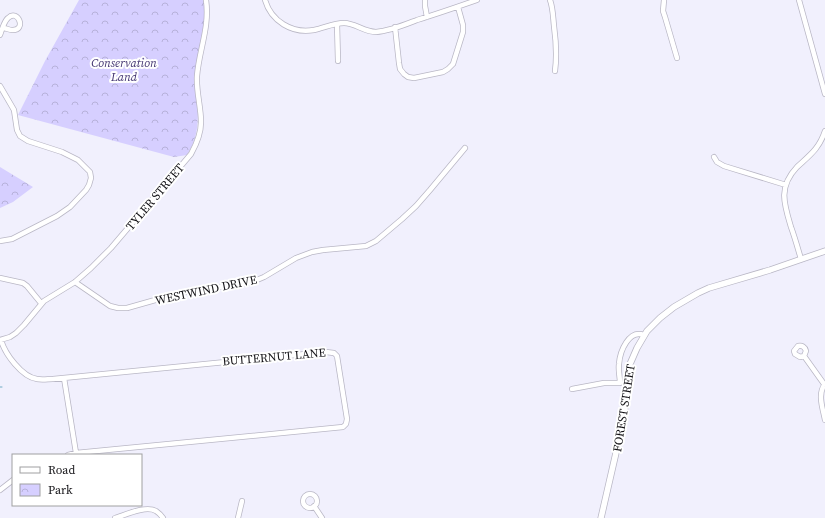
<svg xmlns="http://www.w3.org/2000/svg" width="825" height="518" font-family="'Source Serif 4',serif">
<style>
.park{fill:url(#park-crowns)}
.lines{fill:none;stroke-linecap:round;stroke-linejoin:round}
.stream{stroke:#70abc4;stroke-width:1}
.minor-casing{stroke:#b9b7c5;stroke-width:6}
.tertiary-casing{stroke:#b9b7c5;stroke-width:7}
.minor{stroke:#fff;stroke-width:4.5}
.tertiary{stroke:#fff;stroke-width:5.5}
.labels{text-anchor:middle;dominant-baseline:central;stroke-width:4;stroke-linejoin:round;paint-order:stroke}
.park-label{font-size:12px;font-style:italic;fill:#433571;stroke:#fff}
.street-label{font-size:12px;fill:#121115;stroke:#fff}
</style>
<defs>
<pattern id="park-crowns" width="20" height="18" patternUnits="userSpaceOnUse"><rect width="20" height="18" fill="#d6cfff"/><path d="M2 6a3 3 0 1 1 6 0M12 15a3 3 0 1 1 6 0" fill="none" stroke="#b7b1da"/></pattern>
</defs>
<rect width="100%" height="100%" fill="#f1f0fd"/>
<path class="park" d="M 79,0 L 204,0 C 205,11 205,23 204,34 C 201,46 196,58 196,70 C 195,99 205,129 187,155 L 174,157 L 18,115 L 45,61 Z
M 0,167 L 33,187 L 13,202 L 0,208 Z"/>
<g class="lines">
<path class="stream" d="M 0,387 L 2,387"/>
<g class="minor-casing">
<path id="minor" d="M 265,0 C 271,21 292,34 314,30 C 324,28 334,23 344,23 C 355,23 364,32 376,32 C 390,31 404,25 417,20 C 437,14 457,7 477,0
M 425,0 L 425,6 L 427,17
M 550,0 C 553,8 553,17 554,26 C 556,41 557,56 555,71
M 664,0 L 663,11 L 665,17 L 677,58
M 799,0 L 825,94
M 337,24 L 338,61
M 395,27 L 399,63 L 400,69 L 404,74 L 408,77 L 414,78 L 443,72 L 448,69 L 453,64 L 463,32 L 463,25 L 458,7
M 0,35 C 2,30 4,21 8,18 C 18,8 27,31 12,30 C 9,30 6,28 3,28
M 0,86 L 14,110 L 17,130 L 20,136 L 28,141 L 62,152 L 78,160 L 90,172 L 91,178 L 89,185 L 86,190 L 70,207 L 57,216 L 12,239 L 0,241
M 714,157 L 717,162 L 724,166 L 786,185
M 801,259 C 798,249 795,238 791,227 C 784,204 778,187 797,167 C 810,155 819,149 825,131
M 0,278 L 23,283 L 27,286 L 41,303
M 75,282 L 110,306 L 118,308 L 127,308 L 180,293 L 252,282 L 264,277 L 296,258 L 312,252 L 323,250 L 366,246 L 376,241 L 402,219 L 416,206 L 430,190 L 465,148
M 0,340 L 10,337 L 16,333 L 24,325 L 44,301 L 75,282 L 91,268 L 111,248 L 191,154 C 196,145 201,133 201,122 C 201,107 196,91 197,76 C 199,50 210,27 206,0
M 1,340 C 5,354 22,377 37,379 C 42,380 48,379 53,379 L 326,352 L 334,353 L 337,356 L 347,419 L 346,424 L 343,427 L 76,453 L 68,455
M 804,356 L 800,357 L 795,354 L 794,351 L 798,346 C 802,345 805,347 806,351 L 804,356 L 824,384
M 64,378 L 76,453
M 825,384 C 817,394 823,409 825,420
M 572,389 L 604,383 L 620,383 C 620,377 618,370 619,364 C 620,351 629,329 644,335
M 0,490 L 13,480
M303 501a7 7 0 1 1 14 0a7 7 0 1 1-14 0Z
M 314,506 L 322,518
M 115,518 C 125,515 146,505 156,511 C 159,513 161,515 163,518
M 238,518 L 242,501"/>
</g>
<g class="tertiary-casing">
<path id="tertiary" d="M 601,518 L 624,418 L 627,383 L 630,364 L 637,348 L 647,331 L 660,318 L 674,307 L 698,293 L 709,288 L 770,270 L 825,251"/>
</g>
<use href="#minor" class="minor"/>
<use href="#tertiary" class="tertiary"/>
</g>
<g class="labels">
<g class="park-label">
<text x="124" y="63">Conservation<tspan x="124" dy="14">Land</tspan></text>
</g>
<g class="street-label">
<text transform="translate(155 197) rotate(-50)">TYLER STREET</text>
<text transform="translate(206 290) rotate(-12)">WESTWIND DRIVE</text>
<text transform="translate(274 357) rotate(-5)">BUTTERNUT LANE</text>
<text transform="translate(624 408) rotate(-81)">FOREST STREET</text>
</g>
</g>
<rect x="12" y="454" width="130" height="52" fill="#ffffff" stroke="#a0a0a1"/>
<rect x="20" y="467" width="20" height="6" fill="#ffffff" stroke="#a0a0a1"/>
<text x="48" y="474" font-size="12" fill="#121115">Road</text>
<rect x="20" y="484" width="20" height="12" fill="url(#park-crowns)" stroke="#a0a0a1"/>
<text x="48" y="494" font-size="12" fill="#121115">Park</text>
</svg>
